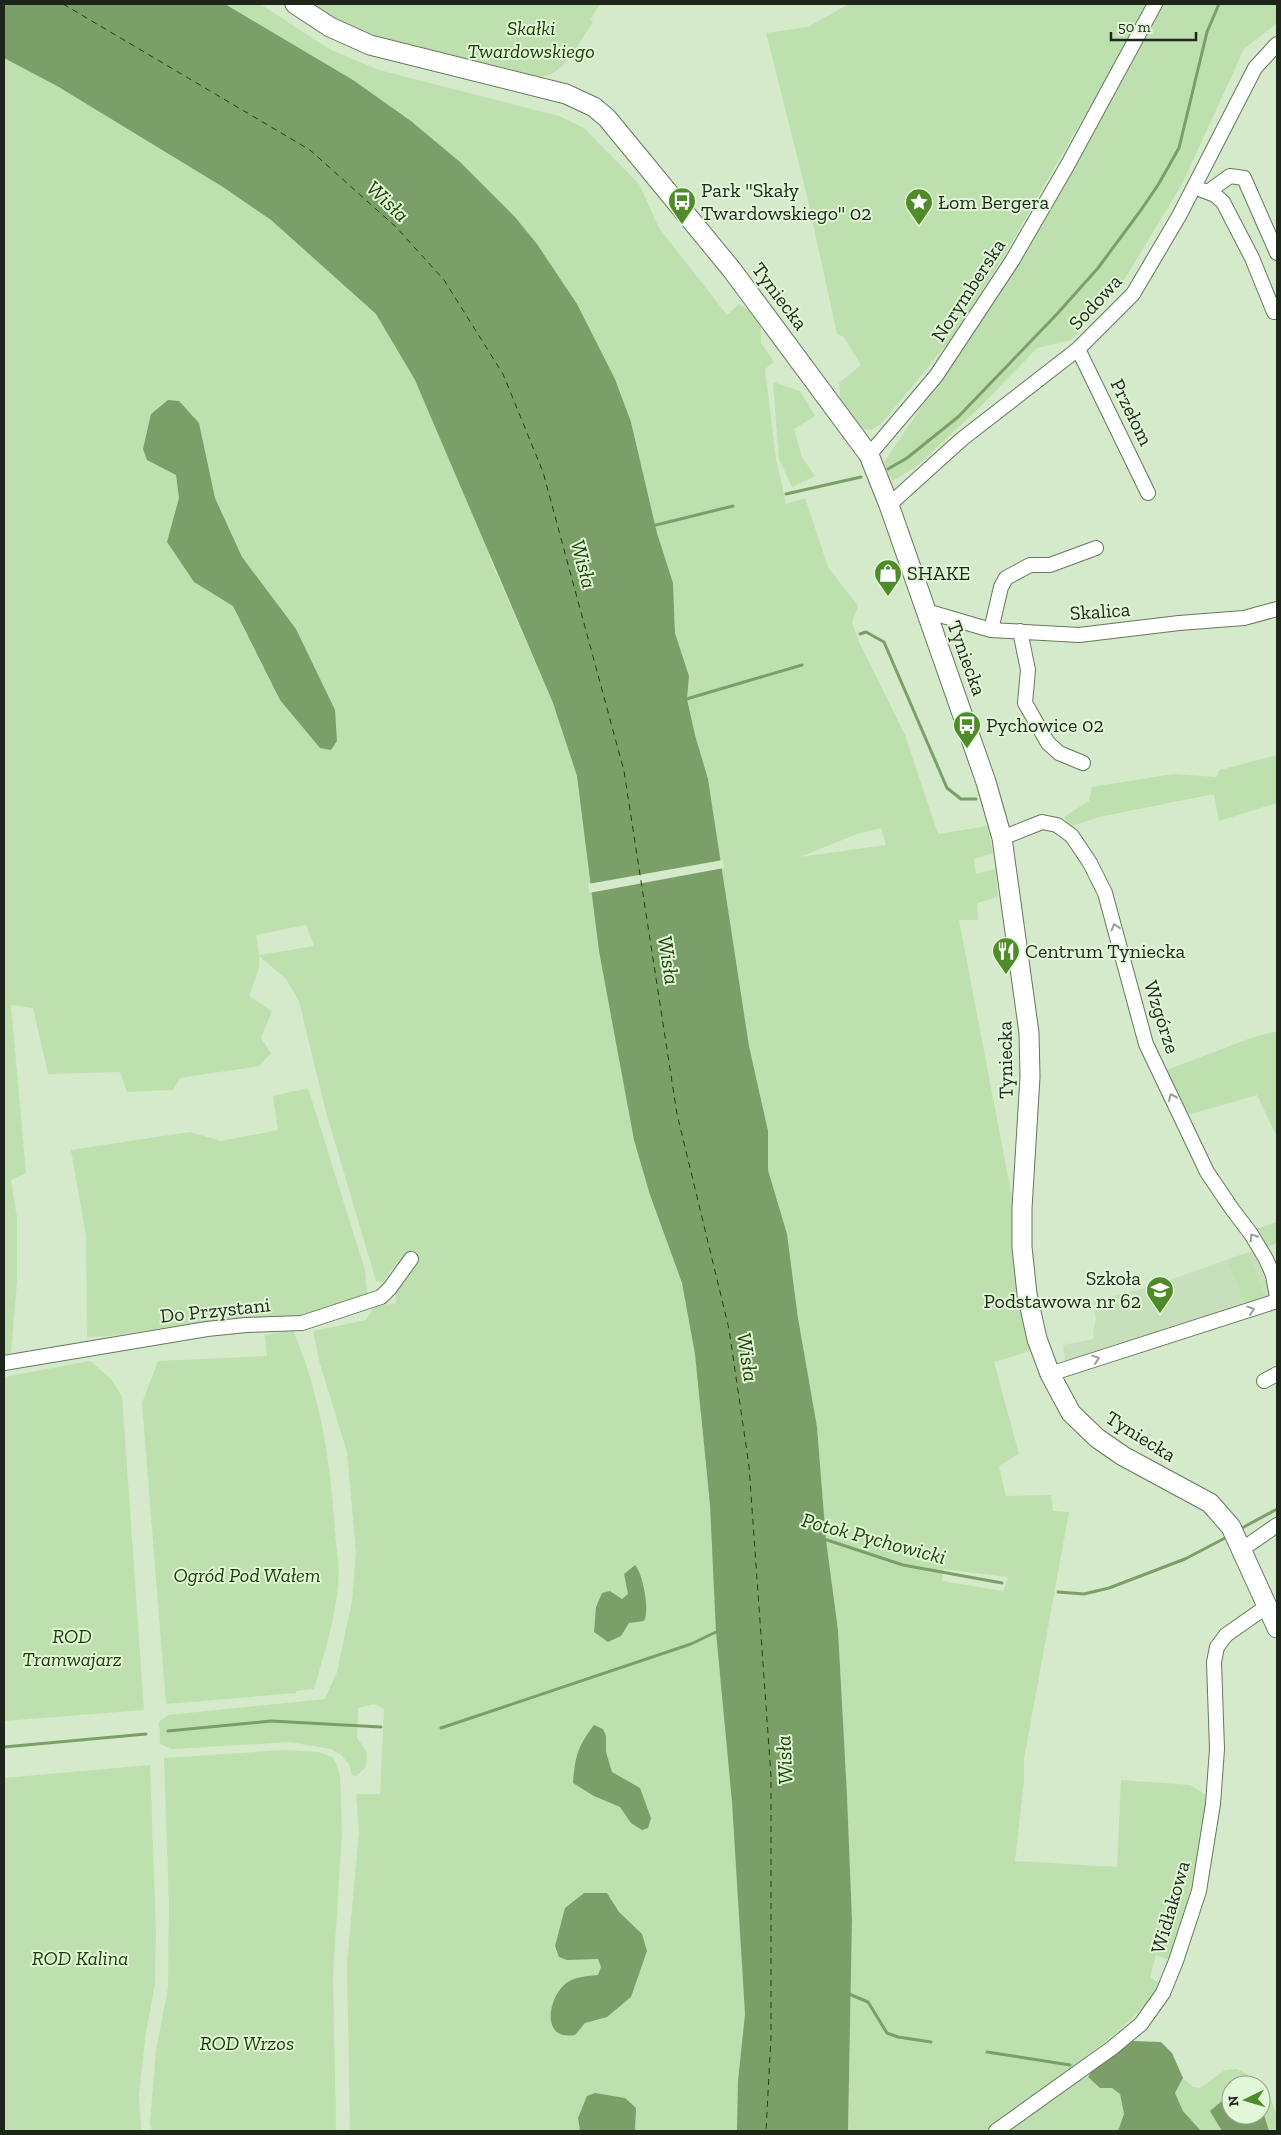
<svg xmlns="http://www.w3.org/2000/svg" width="1281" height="2135" font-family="'Zilla Slab',serif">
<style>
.built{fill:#c7dfbb}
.green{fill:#bee0ae;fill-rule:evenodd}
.water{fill:#7b9f68}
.pier{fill:#d5e9cb}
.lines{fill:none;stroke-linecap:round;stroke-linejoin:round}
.stream{stroke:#7b9f68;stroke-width:3}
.ferry{stroke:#204206;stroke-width:1;stroke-dasharray:6 5;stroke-linecap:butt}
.street-casing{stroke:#66785d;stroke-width:16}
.secondary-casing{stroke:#66785d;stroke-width:21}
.street{stroke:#fff;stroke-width:14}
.secondary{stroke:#fff;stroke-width:19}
.oneway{stroke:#9a9d98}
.labels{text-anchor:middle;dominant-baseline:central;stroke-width:4;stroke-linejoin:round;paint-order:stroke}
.park-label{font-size:20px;font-style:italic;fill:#193b00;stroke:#e2f7d8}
.poi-label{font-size:20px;fill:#1e261a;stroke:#e2f7d8;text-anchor:start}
.street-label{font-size:20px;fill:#1e261a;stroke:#e2f7d8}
.water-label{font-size:21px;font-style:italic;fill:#204206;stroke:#e2f7d8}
</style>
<rect width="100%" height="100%" fill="#d5e9cb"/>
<path class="built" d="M 1254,1250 L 1272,1298 L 1066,1367 L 1063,1345 L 1094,1339 L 1093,1332 L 1096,1320 L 1093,1301 L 1153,1286 Z"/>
<path class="green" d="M 225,4 L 260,4 L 331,50 L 379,70 L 559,116 L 584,128 L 639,184 L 659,228 L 727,315 L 739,304 L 754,314 L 761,323 L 761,343 L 774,362 L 765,369 L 776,459 L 786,504 L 805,498 L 828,567 L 858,606 L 852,622 L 860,644 L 905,735 L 938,834 L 987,826 L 993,853 L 974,859 L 976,874 L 995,869 L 998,897 L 977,903 L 978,920 L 959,920 L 1013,1203 L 1014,1254 L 1030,1351 L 994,1362 L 1019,1454 L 999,1466 L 1006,1496 L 1051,1495 L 1053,1511 L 1069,1512 L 1024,1759 L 1024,1781 L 1015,1861 L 1117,1867 L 1121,1780 L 1190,1785 L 1210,1797 C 1200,1852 1188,1905 1171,1958 L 1167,1959 L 1156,1955 L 1150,1977 L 1160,1984 L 1147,2004 L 1115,2034 L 988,2131 L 848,2131 L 852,1920 L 847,1795 L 838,1630 L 826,1540 L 817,1428 L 798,1318 L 787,1234 L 768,1170 L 768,1131 L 749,1046 L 708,779 L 695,735 L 687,699 L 689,676 L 675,633 L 673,583 L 657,533 L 631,422 L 615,379 L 577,305 L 537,244 L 515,217 L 460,162 L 411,121 L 353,80 ZM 881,828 L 886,845 L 800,857 L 857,834 ZM 943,1569 L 1008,1577 L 1003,1591 L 942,1581 Z
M 310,4 L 600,4 L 590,20 L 593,22 C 581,39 569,65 550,75 C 531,84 388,44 364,33 C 345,26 328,14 310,4 Z
M 849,4 L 1146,4 L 1113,69 L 1073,135 L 1007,251 L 951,339 L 882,423 L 872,430 L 861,429 L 841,404 L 839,383 L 861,365 L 844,337 L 837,334 L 807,196 L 766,33 L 808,27 Z
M 1162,4 L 1277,4 L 1277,23 L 1244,49 L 1182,184 L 1121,285 L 1071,340 L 1037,348 L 980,407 L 916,467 L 892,481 L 884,462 L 1018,266 L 1078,162 L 1159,13 Z
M 4,57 L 57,86 L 220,184 L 271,220 L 376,314 L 443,390 L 491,561 L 553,703 L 577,765 L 650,1195 L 682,1283 L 694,1341 L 702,1402 L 701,1414 L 707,1477 L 711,1495 L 712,1553 L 721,1587 L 745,2014 L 738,2131 L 350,2131 L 347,1964 L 359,1831 L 356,1794 L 380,1794 L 384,1709 L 374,1704 L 358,1708 L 357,1738 L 367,1752 L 366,1767 L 356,1776 L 352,1775 L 349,1764 L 341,1755 L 331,1749 L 290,1742 L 172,1749 L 160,1744 L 159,1722 L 168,1715 L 325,1699 L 337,1672 L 352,1601 L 356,1552 L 347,1452 L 320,1364 L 313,1331 L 366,1320 L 374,1307 L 396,1303 L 395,1265 L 383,1282 L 376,1281 L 326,1112 L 299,1001 L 286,979 L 259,956 L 259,968 L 249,996 L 272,1011 L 261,1038 L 271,1053 L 259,1066 L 180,1078 L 173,1090 L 127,1092 L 120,1072 L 48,1074 L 33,1008 L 11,1005 L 26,1173 L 11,1180 L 17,1218 L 17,1281 L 11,1353 L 4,1354 ZM 306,925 L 314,946 L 259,955 L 256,935 Z
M 773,382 L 800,391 L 815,416 L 794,429 L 802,457 L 815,476 L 792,487 L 779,459 Z
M 1277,755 L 1277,803 L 1219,821 L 1214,794 L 1099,817 L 1070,827 L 1064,817 L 1089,801 L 1092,787 L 1173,774 L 1216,777 L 1220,770 Z
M 1277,1031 L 1277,1137 L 1257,1095 L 1184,1116 L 1164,1071 L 1251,1038 Z
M 308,1088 L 365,1270 L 367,1293 L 361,1299 L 306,1316 L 203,1322 L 109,1336 L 87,1337 L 86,1236 L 71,1150 L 190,1132 L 221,1141 L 278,1130 L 273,1096 Z
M 1277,1222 L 1277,1243 L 1265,1248 L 1253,1230 Z
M 1248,1253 L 1264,1296 L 1244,1303 L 1228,1260 Z
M 293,1330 C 321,1397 330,1459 335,1531 C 336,1548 340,1567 338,1585 C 335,1620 324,1654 314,1689 L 296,1691 L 296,1693 L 166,1704 L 142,1403 L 158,1361 L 267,1356 L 265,1335 Z
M 90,1361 L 112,1380 L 122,1397 L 144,1710 L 4,1721 L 4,1377 Z
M 285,1750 L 319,1752 L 332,1757 L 336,1763 L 340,1776 L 342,1831 L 333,1977 L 336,2131 L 152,2131 L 150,2124 L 156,2050 L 168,1988 L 169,1905 L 164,1758 Z
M 150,1765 L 156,1931 L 155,1984 L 146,2032 L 139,2094 L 141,2131 L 4,2131 L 4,1778 Z
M 1237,2069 L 1265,2084 L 1277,2116 L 1277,2131 L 1201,2131 L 1183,2111 L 1175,2093 L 1183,2078 L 1193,2087 L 1200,2088 L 1225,2070 ZM 1231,2085 L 1261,2085 L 1261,2115 L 1231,2115 Z
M 1088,2077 L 1100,2088 L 1112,2088 L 1120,2094 L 1124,2114 L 1118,2131 L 1009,2131 L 1078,2081 Z"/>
<path class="water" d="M 4,4 L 225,4 L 353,80 L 411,121 L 460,162 L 515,217 L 537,244 L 577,304 L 615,379 L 631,422 L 657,533 L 673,583 L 675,633 L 689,676 L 687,699 L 695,735 L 708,779 L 749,1046 L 768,1131 L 768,1170 L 787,1234 L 798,1318 L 817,1427 L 826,1540 L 838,1630 L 847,1795 L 852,1920 L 848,2131 L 737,2131 L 738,2081 L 745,2014 L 732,1802 L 716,1632 L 710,1505 L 695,1354 L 682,1283 L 650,1195 L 634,1140 L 599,951 L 577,776 L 553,703 L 415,380 L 376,314 L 271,220 L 223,187 L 57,86 L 4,58 Z
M 168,400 L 179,401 L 199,423 L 215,498 L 242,557 L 296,629 L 335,710 L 337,741 L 331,750 L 320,748 L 280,700 L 233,606 L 194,582 L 167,542 L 179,498 L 176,475 L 147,460 L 143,449 L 151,414 Z
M 635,1565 C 643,1574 650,1610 644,1621 L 629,1623 L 621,1636 L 608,1642 L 594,1632 L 596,1607 L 602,1593 L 610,1591 L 622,1599 L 628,1594 L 624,1574 Z
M 594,1725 L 603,1729 L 606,1736 L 606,1752 L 612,1772 L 640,1788 L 651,1818 L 648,1828 L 642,1830 L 631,1823 L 620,1807 L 594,1796 L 573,1783 C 575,1756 578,1746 594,1725 Z
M 584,1893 L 607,1893 L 619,1912 L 642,1934 L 647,1951 L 631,1997 L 607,2017 L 585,2023 L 575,2035 C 542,2041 547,2001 564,1985 C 572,1977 587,1976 598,1975 L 601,1967 L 598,1959 L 567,1960 L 559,1957 L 555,1946 L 565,1908 Z
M 1132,2041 L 1161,2042 L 1172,2053 L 1183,2078 L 1175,2093 L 1183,2111 L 1201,2131 L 1118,2131 L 1124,2114 L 1120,2094 L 1112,2088 L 1100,2088 L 1088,2077 L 1091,2072 Z
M 595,2093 L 625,2098 L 636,2108 L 635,2131 L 580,2131 L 578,2118 L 587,2096 Z
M 1231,2098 L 1231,2115 L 1261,2115 L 1261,2105 L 1269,2131 L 1222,2131 L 1210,2111 L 1223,2100 Z"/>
<path class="pier" d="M 723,860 L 724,868 L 589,893 L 588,884 Z"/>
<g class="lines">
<path class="stream" d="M 888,469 L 907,458 L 958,417 L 1057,314 L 1098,268 L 1141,210 L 1158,185 L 1179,148 L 1207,32 L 1219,4
M 786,494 L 861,477
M 652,526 L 733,506
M 860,634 L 866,632 L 884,642 L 947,788 L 961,799 L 976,799
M 683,700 L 802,665
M 1242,1528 L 1277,1509
M 824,1539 L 903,1565 L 1002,1583
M 1058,1592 L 1084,1594 L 1109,1588 L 1185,1559 L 1227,1537
M 441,1728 L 691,1644 L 716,1632
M 168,1731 L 271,1721 L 381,1727
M 4,1747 L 146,1734
M 849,1994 L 868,2002 L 887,2033 L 898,2037 L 931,2042
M 987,2052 L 1070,2065"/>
<path class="ferry" d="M 63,4 L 310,150 L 396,227 L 444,280 L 503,374 L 543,472 L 624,771 L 677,1114 L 729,1329 L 749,1466 L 771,1776 L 771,2037 L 766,2131"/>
<g class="street-casing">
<path id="street" d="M 1194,187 L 1215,195 L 1223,202 L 1252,258 L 1274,312
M 1208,192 L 1230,176 L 1244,178 L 1277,253
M 1078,349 L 1148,493
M 869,455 L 936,376 L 1012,261 L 1067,166 L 1155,4
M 889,505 L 962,439 L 1078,349 L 1133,294 L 1179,216 L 1255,68 L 1277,44
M 926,611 L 991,630 L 1079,635 L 1179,623 L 1244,618 L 1277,609
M 991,630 L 1001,587 L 1006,578 L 1030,565 L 1050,565 L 1096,548
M 1020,631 L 1028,670 L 1025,703 L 1048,743 L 1059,753 L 1083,763
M 1002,838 L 1042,822 L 1057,825 L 1072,836 L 1090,863 L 1105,893 L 1146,1044 L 1207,1172 L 1232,1209 L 1251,1234 L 1266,1259 L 1273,1275 L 1277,1297
M 4,1363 L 207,1329 L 246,1325 L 302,1323 L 381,1297 L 390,1288 L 411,1259
M 1050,1374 L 1277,1301
M 1264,1381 L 1277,1374
M 1241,1550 L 1277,1525
M 996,2131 L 1112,2048 L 1141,2024 L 1163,1993 L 1176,1961 L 1199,1891 L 1213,1804 L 1217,1749 L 1214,1662 L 1217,1647 L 1226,1635 L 1266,1607"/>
</g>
<g class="secondary-casing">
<path id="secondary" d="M 295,4 L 330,27 L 370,45 L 566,94 L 594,107 L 607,118 L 732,270 L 869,455 L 889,505 L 986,782 L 1002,838 L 1029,1033 L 1030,1077 L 1022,1208 L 1022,1247 L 1027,1294 L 1037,1339 L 1050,1374 L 1071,1413 L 1097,1438 L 1123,1456 L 1210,1503 L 1231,1527 L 1277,1628"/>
</g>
<use href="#street" class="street"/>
<use href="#secondary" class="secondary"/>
</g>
<defs><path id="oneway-chevron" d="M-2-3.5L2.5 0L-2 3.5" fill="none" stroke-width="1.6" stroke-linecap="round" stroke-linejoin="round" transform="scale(1.25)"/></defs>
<g class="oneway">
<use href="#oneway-chevron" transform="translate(1115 927) rotate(-107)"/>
<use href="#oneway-chevron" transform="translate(1172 1097) rotate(-114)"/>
<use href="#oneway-chevron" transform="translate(1253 1237) rotate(-123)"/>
<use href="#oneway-chevron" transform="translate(1251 1310) rotate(-18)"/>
<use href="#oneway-chevron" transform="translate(1096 1359) rotate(-18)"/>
</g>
<defs>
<g id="bus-pin" transform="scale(1.4375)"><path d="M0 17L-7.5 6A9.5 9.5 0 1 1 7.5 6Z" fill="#508b29" stroke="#e2f7d8"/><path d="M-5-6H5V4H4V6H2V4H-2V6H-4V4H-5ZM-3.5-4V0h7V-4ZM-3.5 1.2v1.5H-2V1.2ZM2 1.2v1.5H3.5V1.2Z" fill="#fff"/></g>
<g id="sight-pin" transform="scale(1.4375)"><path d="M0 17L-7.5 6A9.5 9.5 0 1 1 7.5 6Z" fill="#508b29" stroke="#e2f7d8"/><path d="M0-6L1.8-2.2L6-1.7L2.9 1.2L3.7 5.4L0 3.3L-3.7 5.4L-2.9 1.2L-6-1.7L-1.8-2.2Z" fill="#fff"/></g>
<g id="shop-pin" transform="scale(1.4375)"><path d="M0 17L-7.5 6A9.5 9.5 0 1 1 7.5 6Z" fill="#508b29" stroke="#e2f7d8"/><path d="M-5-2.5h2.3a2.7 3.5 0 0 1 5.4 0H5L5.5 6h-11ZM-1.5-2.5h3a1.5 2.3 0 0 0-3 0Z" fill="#fff"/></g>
<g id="restaurant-pin" transform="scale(1.4375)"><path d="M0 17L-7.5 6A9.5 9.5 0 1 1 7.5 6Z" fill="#508b29" stroke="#e2f7d8"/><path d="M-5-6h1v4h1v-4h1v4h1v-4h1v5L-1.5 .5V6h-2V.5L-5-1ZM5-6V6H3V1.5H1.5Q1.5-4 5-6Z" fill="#fff"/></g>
<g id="school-pin" transform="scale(1.4375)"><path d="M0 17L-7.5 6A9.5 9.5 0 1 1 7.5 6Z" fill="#508b29" stroke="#e2f7d8"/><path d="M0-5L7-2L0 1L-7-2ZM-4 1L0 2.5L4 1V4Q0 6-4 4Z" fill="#fff"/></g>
</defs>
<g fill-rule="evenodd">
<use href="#bus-pin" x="682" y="201"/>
<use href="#sight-pin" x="919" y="202"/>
<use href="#shop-pin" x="888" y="573"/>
<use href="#bus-pin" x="967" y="725"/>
<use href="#restaurant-pin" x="1006" y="951"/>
<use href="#school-pin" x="1160" y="1290"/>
</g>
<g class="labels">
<g class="park-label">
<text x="531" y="28">Skałki<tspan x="531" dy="23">Twardowskiego</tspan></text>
<text x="247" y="1575">Ogród Pod Wałem</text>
<text x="72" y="1636">ROD<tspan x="72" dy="23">Tramwajarz</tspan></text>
<text x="80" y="1958">ROD Kalina</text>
<text x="247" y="2043">ROD Wrzos</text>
</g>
<g class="poi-label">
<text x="701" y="190">Park "Skały<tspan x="701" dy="23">Twardowskiego" 02</tspan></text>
<text x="938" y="202">Łom Bergera</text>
<text x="907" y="573">SHAKE</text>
<text x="986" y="725">Pychowice 02</text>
<text x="1025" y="951">Centrum Tyniecka</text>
<text x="1141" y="1278" text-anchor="end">Szkoła<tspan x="1141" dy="23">Podstawowa nr 62</tspan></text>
</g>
<g class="street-label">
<text transform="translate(968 290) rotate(-57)">Norymberska</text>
<text transform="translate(780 296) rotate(53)">Tyniecka</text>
<text transform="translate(1095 302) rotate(-47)">Sodowa</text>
<text transform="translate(1132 412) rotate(64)">Przełom</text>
<text transform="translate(1100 611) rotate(-4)">Skalica</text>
<text transform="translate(967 658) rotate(70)">Tyniecka</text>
<text transform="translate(1162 1017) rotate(72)">Wzgórze</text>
<text transform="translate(1005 1060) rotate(-91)">Tyniecka</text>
<text transform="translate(215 1310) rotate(-6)">Do Przystani</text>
<text transform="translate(1141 1436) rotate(32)">Tyniecka</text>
<text transform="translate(1170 1907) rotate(-74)">Widłakowa</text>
</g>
<g class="water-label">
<text transform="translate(388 201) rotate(43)">Wisła</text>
<text transform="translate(584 564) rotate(75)">Wisła</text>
<text transform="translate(669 960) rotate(81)">Wisła</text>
<text transform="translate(748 1357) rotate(81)">Wisła</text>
<text transform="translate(874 1538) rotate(15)">Potok Pychowicki</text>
<text transform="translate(784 1760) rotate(-93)">Wisła</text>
</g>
</g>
<rect width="1281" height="2135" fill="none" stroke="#1e261a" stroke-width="10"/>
<g transform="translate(1246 2100) rotate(265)"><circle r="24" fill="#e2f7d8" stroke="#94a38c"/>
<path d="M0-4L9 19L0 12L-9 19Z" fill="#508b29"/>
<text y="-8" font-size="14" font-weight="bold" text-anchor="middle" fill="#1e261a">N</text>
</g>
<path d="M1111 32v8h85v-8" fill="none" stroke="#1e261a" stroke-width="2.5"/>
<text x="1118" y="32" font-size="15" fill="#1e261a" stroke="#e2f7d8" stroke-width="4" paint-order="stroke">50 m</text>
</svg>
